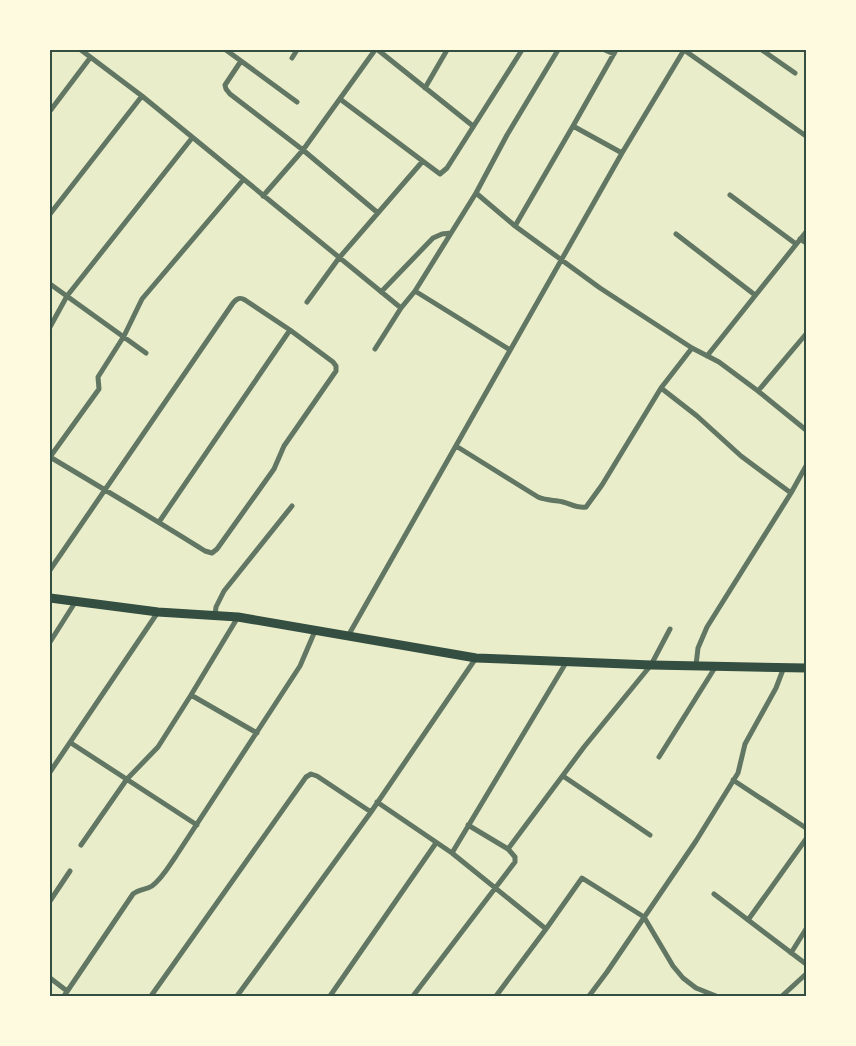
<svg xmlns="http://www.w3.org/2000/svg" width="856" height="1046" font-family="Rubik,sans-serif">
<style>
.lines{fill:none;stroke-linecap:round;stroke-linejoin:round}
.minor{stroke:#617663;stroke-width:5}
.primary{stroke:#344e41;stroke-width:9}
.neatline{fill:none;stroke:#344e41;stroke-width:2}
</style>
<rect width="100%" height="100%" fill="#e9edc9"/>
<g class="lines">
<path class="minor" d="M 81,50 L 142,96 L 401,308 L 415,291 L 510,350
M 226,50 L 297,102
M 378,50 L 473,126
M 605,50 L 614,54
M 616,50 L 573,126 L 622,153
M 684,50 L 806,136
M 762,50 L 795,73
M 292,58 L 297,50
M 241,61 L 225,85 L 226,89 L 230,94 L 303,150 L 378,213
M 425,88 L 447,50
M 340,99 L 440,174 L 447,168 L 522,50
M 50,111 L 90,58
M 476,193 L 515,226 L 600,288 L 692,348 L 719,362 L 758,391 L 806,430
M 730,195 L 796,244
M 263,196 L 303,150 L 375,50
M 50,214 L 142,96
M 515,226 L 573,126
M 676,234 L 755,295
M 800,239 L 806,243
M 50,284 L 146,353
M 415,291 L 476,193 L 507,135 L 558,50
M 381,292 L 433,238 L 442,234 L 451,233
M 307,302 L 339,258 L 422,162
M 50,327 L 67,296 L 192,138
M 375,349 L 401,308
M 707,356 L 806,232
M 661,388 L 697,416 L 741,456 L 791,493
M 758,391 L 806,334
M 456,446 L 538,497 C 545,500 551,500 558,501 C 568,502 576,509 586,507 L 602,485 L 661,388 L 692,348
M 50,457 C 102,488 154,519 205,551 L 212,553 L 217,549 L 274,469 L 284,446 L 336,371 L 336,366 L 333,362 L 290,330 L 245,300 C 240,297 237,298 233,303 L 50,570
M 50,457 L 99,389 L 98,377 L 124,336 L 142,299 L 243,180
M 159,522 L 290,330
M 215,615 L 216,607 L 224,591 L 292,506
M 238,617 L 191,695 L 257,733
M 348,636 L 622,153 L 684,50
M 50,642 L 76,601
M 696,665 L 698,648 L 707,627 L 791,493 L 806,466
M 71,743 L 197,825
M 659,757 L 716,666
M 50,772 L 158,612
M 563,776 L 650,835
M 733,780 L 806,828
M 377,802 L 452,853 L 546,929 L 496,996
M 81,845 L 127,779 L 158,747 L 191,695
M 508,849 L 584,747 L 651,665 L 670,629
M 452,853 L 567,661
M 714,894 L 806,964
M 50,901 L 70,871
M 748,920 L 806,839
M 546,929 L 582,878 L 644,917 L 673,966 L 683,978 L 696,988 L 716,996
M 791,953 L 806,929
M 50,978 L 67,991
M 64,996 L 133,894 C 139,889 146,890 152,886 C 162,879 169,866 176,856 L 300,666 L 315,631
M 151,996 L 306,777 L 311,774 L 317,776 L 371,812
M 237,996 L 371,812 L 476,658
M 330,996 L 436,843
M 413,996 L 515,862 L 515,857 L 508,849 L 468,825
M 589,996 L 607,972 L 696,841 L 738,773 L 745,744 L 776,688 L 784,667
M 782,996 L 806,974"/>
<path class="primary" d="M 50,598 L 158,612 L 238,617 L 476,658 L 651,665 L 806,668"/>
</g>
<rect width="856" height="1046" fill="none" stroke="#fefae0" stroke-width="102"/>
<rect x="51" y="51" width="754" height="944" class="neatline"/>
</svg>
